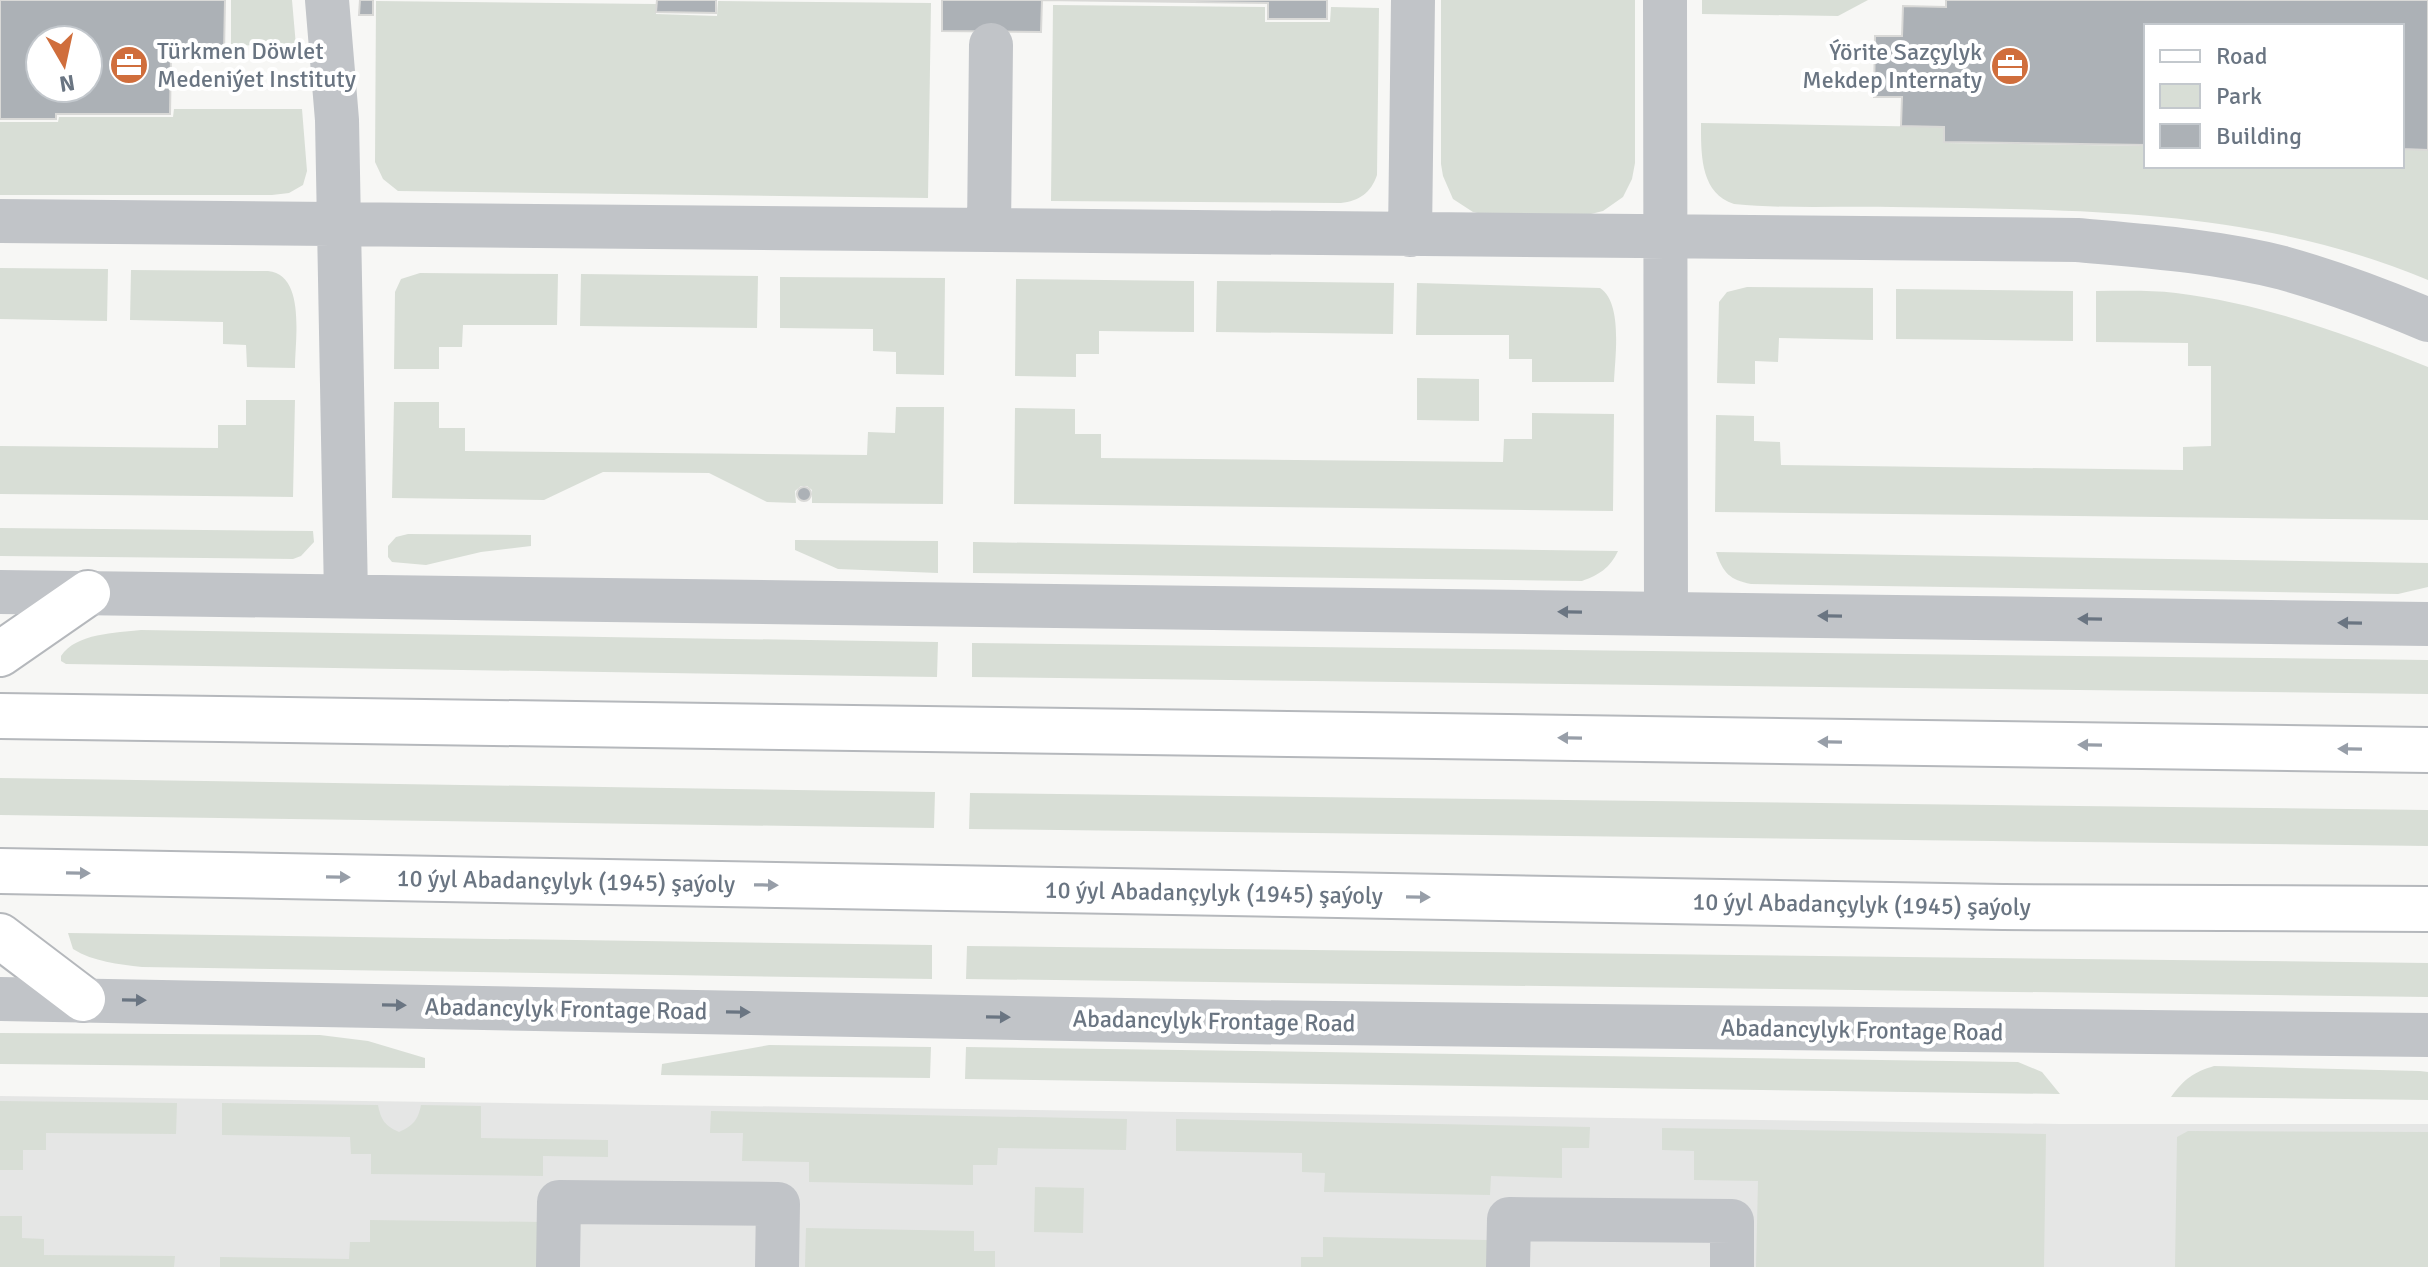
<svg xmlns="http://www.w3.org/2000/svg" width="2428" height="1267" font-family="Signika,sans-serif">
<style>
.built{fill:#e5e6e5}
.green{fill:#d8ded6}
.building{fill:#acb1b6;stroke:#d9d9d7;stroke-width:2;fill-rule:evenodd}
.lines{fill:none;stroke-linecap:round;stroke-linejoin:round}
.major-casing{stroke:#b5b8bc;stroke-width:48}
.minor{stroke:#c1c4c8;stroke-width:44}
.major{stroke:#fff;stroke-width:44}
.oneway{fill:#6a7582}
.oneway2{fill:#979ea8}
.labels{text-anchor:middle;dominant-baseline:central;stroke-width:8;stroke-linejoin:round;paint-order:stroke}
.poi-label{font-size:24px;fill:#6a7582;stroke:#fff;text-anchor:start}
.street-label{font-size:24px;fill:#6a7582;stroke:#fff}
</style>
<rect width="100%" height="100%" fill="#f7f7f5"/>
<path class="built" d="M 0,1096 L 2060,1124 L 2428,1124 L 2428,1138 L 2402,1267 L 0,1267 Z"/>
<path class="green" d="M 231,0 L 292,0 L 296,46 L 231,45 Z
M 1441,0 L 1635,0 L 1635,163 L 1632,179 L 1623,197 L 1603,211 L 1587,215 L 1490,216 L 1473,212 L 1453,199 L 1443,176 L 1441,164 Z
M 1702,0 L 1868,0 L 1838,16 L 1702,14 Z
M 376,1 L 656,4 L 656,14 L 717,16 L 718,1 L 931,3 L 928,198 L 398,191 L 383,179 L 375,162 Z
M 1053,5 L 1265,7 L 1265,22 L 1330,22 L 1331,7 L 1379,8 L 1377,175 C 1371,193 1359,201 1341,203 L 1051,201 Z
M 174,109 L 302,109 L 307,171 L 303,185 L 289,193 L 272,195 L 0,195 L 0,122 L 58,122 L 59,117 L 173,117 Z
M 1701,123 L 1943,127 L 1944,143 L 2146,146 L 2146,166 L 2402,166 L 2402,150 L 2428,150 L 2428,280 C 2253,207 2077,210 1892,207 C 1840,206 1786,209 1734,204 C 1700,193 1701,154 1701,123 Z
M 0,268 L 108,269 L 107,321 L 0,319 Z
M 131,270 L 268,271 C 306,275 295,340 295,368 L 247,367 L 246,345 L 223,344 L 223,322 L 130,320 Z
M 420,273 L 558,274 L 557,325 L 463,325 L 462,347 L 439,347 L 439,369 L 394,369 L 395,292 L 401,279 Z
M 581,274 L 758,276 L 757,328 L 580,326 Z
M 780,277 L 945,278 L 944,375 L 896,374 L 896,352 L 873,351 L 873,329 L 780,328 Z
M 1016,279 L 1194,281 L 1194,332 L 1099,331 L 1099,354 L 1076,354 L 1076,377 L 1015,376 Z
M 1217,281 L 1394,283 L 1393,334 L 1216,332 Z
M 1417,283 L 1600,288 C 1623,303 1615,357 1614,382 L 1532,382 L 1532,359 L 1509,359 L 1509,335 L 1416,335 Z
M 1747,287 L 1873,288 L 1873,340 L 1779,338 L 1778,362 L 1755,361 L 1755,384 L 1717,383 L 1719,302 L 1727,292 Z
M 1896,289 L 2073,291 L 2073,341 L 1896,339 Z
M 2096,291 C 2123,291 2150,290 2176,293 C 2264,304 2346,334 2428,367 L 2428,520 L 1715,512 L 1716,415 L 1754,416 L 1754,441 L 1780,442 L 1781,465 L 2183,470 L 2183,447 L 2211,446 L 2211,366 L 2188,366 L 2188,343 L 2096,342 Z
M 1417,378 L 1479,379 L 1479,421 L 1417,420 Z
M 246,400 L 295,400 L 293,497 L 0,494 L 0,446 L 218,448 L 218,425 L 246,425 Z
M 394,402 L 439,402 L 439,428 L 465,428 L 465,451 L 867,455 L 868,432 L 895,433 L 896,407 L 944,407 L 943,504 L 812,503 L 812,490 L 807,486 L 801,486 L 795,491 L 796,503 L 767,502 L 709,473 L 603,472 L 544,500 L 392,498 Z
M 1015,408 L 1075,409 L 1075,434 L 1101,434 L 1101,458 L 1503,462 L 1504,439 L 1532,439 L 1532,413 L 1614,414 L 1613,511 L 1014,504 Z
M 0,528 L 313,531 L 314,542 L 301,556 L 293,559 L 0,556 Z
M 408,534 L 531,535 L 531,546 L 481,552 L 426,565 L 392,562 L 388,557 L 388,546 L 396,537 Z
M 795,540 L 938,541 L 938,573 L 838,569 L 795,550 Z
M 973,542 L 1618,551 C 1610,568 1599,575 1582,581 L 973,573 Z
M 1716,552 L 2428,563 L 2428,587 L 2398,594 L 1751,584 C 1730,580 1723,573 1716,552 Z
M 141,630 L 938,642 L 937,677 L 66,664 L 61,661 L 61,656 C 76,633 116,633 141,630 Z
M 972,643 L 2428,660 L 2428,694 L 972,677 Z
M 0,778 L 935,792 L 934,828 L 0,815 Z
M 970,793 L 2428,810 L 2428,846 L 969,829 Z
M 68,933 L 932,945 L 932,979 L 142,967 C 118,964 94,962 73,949 Z
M 967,946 L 2428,963 L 2428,997 L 966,979 Z
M 0,1033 L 320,1035 L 368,1041 L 425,1058 L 425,1068 L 0,1064 Z
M 769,1045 L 931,1047 L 930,1078 L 661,1075 L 662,1064 Z
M 966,1047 L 2018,1062 L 2042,1072 L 2060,1094 L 965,1079 Z
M 2214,1066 L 2420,1071 L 2428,1072 L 2428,1100 L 2171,1097 C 2184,1079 2194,1072 2214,1066 Z
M 0,1101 L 177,1103 L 176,1134 L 46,1133 L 46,1150 L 23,1150 L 23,1170 L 0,1170 Z
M 222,1103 L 378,1105 C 381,1120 385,1126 399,1132 C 413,1126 418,1120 421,1105 L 481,1106 L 481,1138 L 608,1140 L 608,1157 L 543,1156 L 543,1176 L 371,1174 L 371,1154 L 351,1154 L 350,1137 L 222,1135 Z
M 711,1111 L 1127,1119 L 1126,1150 L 998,1148 L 997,1165 L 973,1165 L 973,1185 L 809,1182 L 809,1162 L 742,1161 L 743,1133 L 710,1133 Z
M 1176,1119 L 1590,1127 L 1589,1148 L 1562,1148 L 1562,1178 L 1491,1176 L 1490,1195 L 1324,1192 L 1325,1173 L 1302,1172 L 1302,1153 L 1176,1151 Z
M 1662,1128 L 2046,1134 L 2044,1267 L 1756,1267 L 1758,1181 L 1694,1180 L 1694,1151 L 1662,1150 Z
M 2188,1131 L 2428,1132 L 2428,1267 L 2175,1267 L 2177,1137 Z
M 1035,1187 L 1084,1188 L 1083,1233 L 1034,1232 Z
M 0,1216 L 22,1216 L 22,1238 L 44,1239 L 44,1255 L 175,1256 L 174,1267 L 0,1267 Z
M 370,1220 L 542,1222 L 541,1267 L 220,1267 L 220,1257 L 349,1259 L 350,1242 L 370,1242 Z
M 806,1228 L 974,1231 L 974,1251 L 995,1251 L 995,1267 L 805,1267 Z
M 1323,1237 L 1489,1240 L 1488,1267 L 1301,1267 L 1301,1257 L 1323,1257 Z"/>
<path class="building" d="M 0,0 L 225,0 L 224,54 L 171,54 L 170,114 L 56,114 L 56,119 L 0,119 ZM 40,40 L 88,40 L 88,88 L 40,88 Z
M 360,0 L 373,0 L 373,15 L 359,15 Z
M 657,0 L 716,0 L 716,13 L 656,12 Z
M 942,0 L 1327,0 L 1327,19 L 1268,19 L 1268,3 L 1042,0 L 1041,32 L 942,31 Z
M 1946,0 L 2428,0 L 2428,150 L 2402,149 L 2402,26 L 2146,26 L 2146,145 L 1944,142 L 1944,127 L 1901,126 L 1902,97 L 1874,97 L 1875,36 L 1902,36 L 1903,6 L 1946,7 Z
M797 494a7 7 0 1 1 14 0a7 7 0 1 1-14 0Z"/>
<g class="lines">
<g class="major-casing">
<g id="major">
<path d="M 0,654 L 88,593"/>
<path d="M 0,716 L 2428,750"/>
<path id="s1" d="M 0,871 L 2003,907 L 2428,909"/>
<path d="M 0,936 L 83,999"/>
</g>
</g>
<path class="minor" d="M 327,0 L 337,120 L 346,596
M 1665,0 L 1666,614
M 0,221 L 2077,240 C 2145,246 2217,251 2283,268 C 2333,282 2381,300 2428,320
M 989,230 L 991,45
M 1410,235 L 1413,0
M 0,592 L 2428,624
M 0,999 L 1236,1022 L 2428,1035
M 558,1267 L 559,1202 L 778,1204 L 777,1267
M 1508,1267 L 1509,1219 L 1732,1221 L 1732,1267"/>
<use href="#major" class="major"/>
</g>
<defs><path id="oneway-solid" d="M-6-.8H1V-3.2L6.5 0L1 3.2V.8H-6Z" transform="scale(2)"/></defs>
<g class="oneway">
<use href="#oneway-solid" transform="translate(1570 612) rotate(-179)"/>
<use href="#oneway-solid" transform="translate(1830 616) rotate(-179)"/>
<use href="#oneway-solid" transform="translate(2090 619) rotate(-179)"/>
<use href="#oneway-solid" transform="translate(2350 623) rotate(-179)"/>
<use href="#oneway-solid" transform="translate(134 1000) rotate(1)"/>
<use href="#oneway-solid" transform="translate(394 1005) rotate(1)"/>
<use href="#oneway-solid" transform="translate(738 1012) rotate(1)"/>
<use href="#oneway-solid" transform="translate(998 1017) rotate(1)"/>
</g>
<g class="oneway2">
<use href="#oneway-solid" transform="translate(1570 738) rotate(-179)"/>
<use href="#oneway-solid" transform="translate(1830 742) rotate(-179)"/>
<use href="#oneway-solid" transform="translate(2090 745) rotate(-179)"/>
<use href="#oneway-solid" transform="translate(2350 749) rotate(-179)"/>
<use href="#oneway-solid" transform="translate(78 873) rotate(1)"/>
<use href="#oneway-solid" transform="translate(338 877) rotate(1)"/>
<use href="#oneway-solid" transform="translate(766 885) rotate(1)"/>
<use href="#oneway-solid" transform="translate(1418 897) rotate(1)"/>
</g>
<defs>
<g id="office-disc" transform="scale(2)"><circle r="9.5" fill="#d06e3c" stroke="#fff"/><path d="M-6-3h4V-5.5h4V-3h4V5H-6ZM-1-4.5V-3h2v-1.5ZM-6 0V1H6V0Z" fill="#fff"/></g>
</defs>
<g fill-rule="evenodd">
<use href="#office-disc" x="129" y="65"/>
<use href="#office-disc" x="2010" y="66"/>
</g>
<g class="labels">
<g class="poi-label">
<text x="157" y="51">Türkmen Döwlet<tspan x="157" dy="28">Medeniýet Instituty</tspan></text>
<text x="1982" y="52" text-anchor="end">Ýörite Sazçylyk<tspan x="1982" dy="28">Mekdep Internaty</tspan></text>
</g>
<g class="street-label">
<text stroke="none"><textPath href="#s1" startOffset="566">10 ýyl Abadançylyk (1945) şaýoly</textPath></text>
<text stroke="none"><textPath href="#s1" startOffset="1214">10 ýyl Abadançylyk (1945) şaýoly</textPath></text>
<text stroke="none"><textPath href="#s1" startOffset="1862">10 ýyl Abadançylyk (1945) şaýoly</textPath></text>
<text transform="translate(566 1009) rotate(1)">Abadancylyk Frontage Road</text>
<text transform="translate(1214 1021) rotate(1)">Abadancylyk Frontage Road</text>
<text transform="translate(1862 1030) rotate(1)">Abadancylyk Frontage Road</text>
</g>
</g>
<rect x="2144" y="24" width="260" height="144" fill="#ffffff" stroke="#c3c8cd" stroke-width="2"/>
<rect x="2160" y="50" width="40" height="12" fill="#ffffff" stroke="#c3c8cd" stroke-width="2"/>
<text x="2216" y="64" font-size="24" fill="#6a7582">Road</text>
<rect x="2160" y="84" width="40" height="24" fill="#d8ded6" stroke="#c3c8cd" stroke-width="2"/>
<text x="2216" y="104" font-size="24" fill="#6a7582">Park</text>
<rect x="2160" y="124" width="40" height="24" fill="#acb1b6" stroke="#c3c8cd" stroke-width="2"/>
<text x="2216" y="144" font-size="24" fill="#6a7582">Building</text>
<g transform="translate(64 64) rotate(171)"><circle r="38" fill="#ffffff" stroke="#c3c8cd" stroke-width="2"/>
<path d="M0-6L14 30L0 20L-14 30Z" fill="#d06e3c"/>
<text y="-12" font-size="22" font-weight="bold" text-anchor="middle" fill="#6a7582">N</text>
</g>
</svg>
